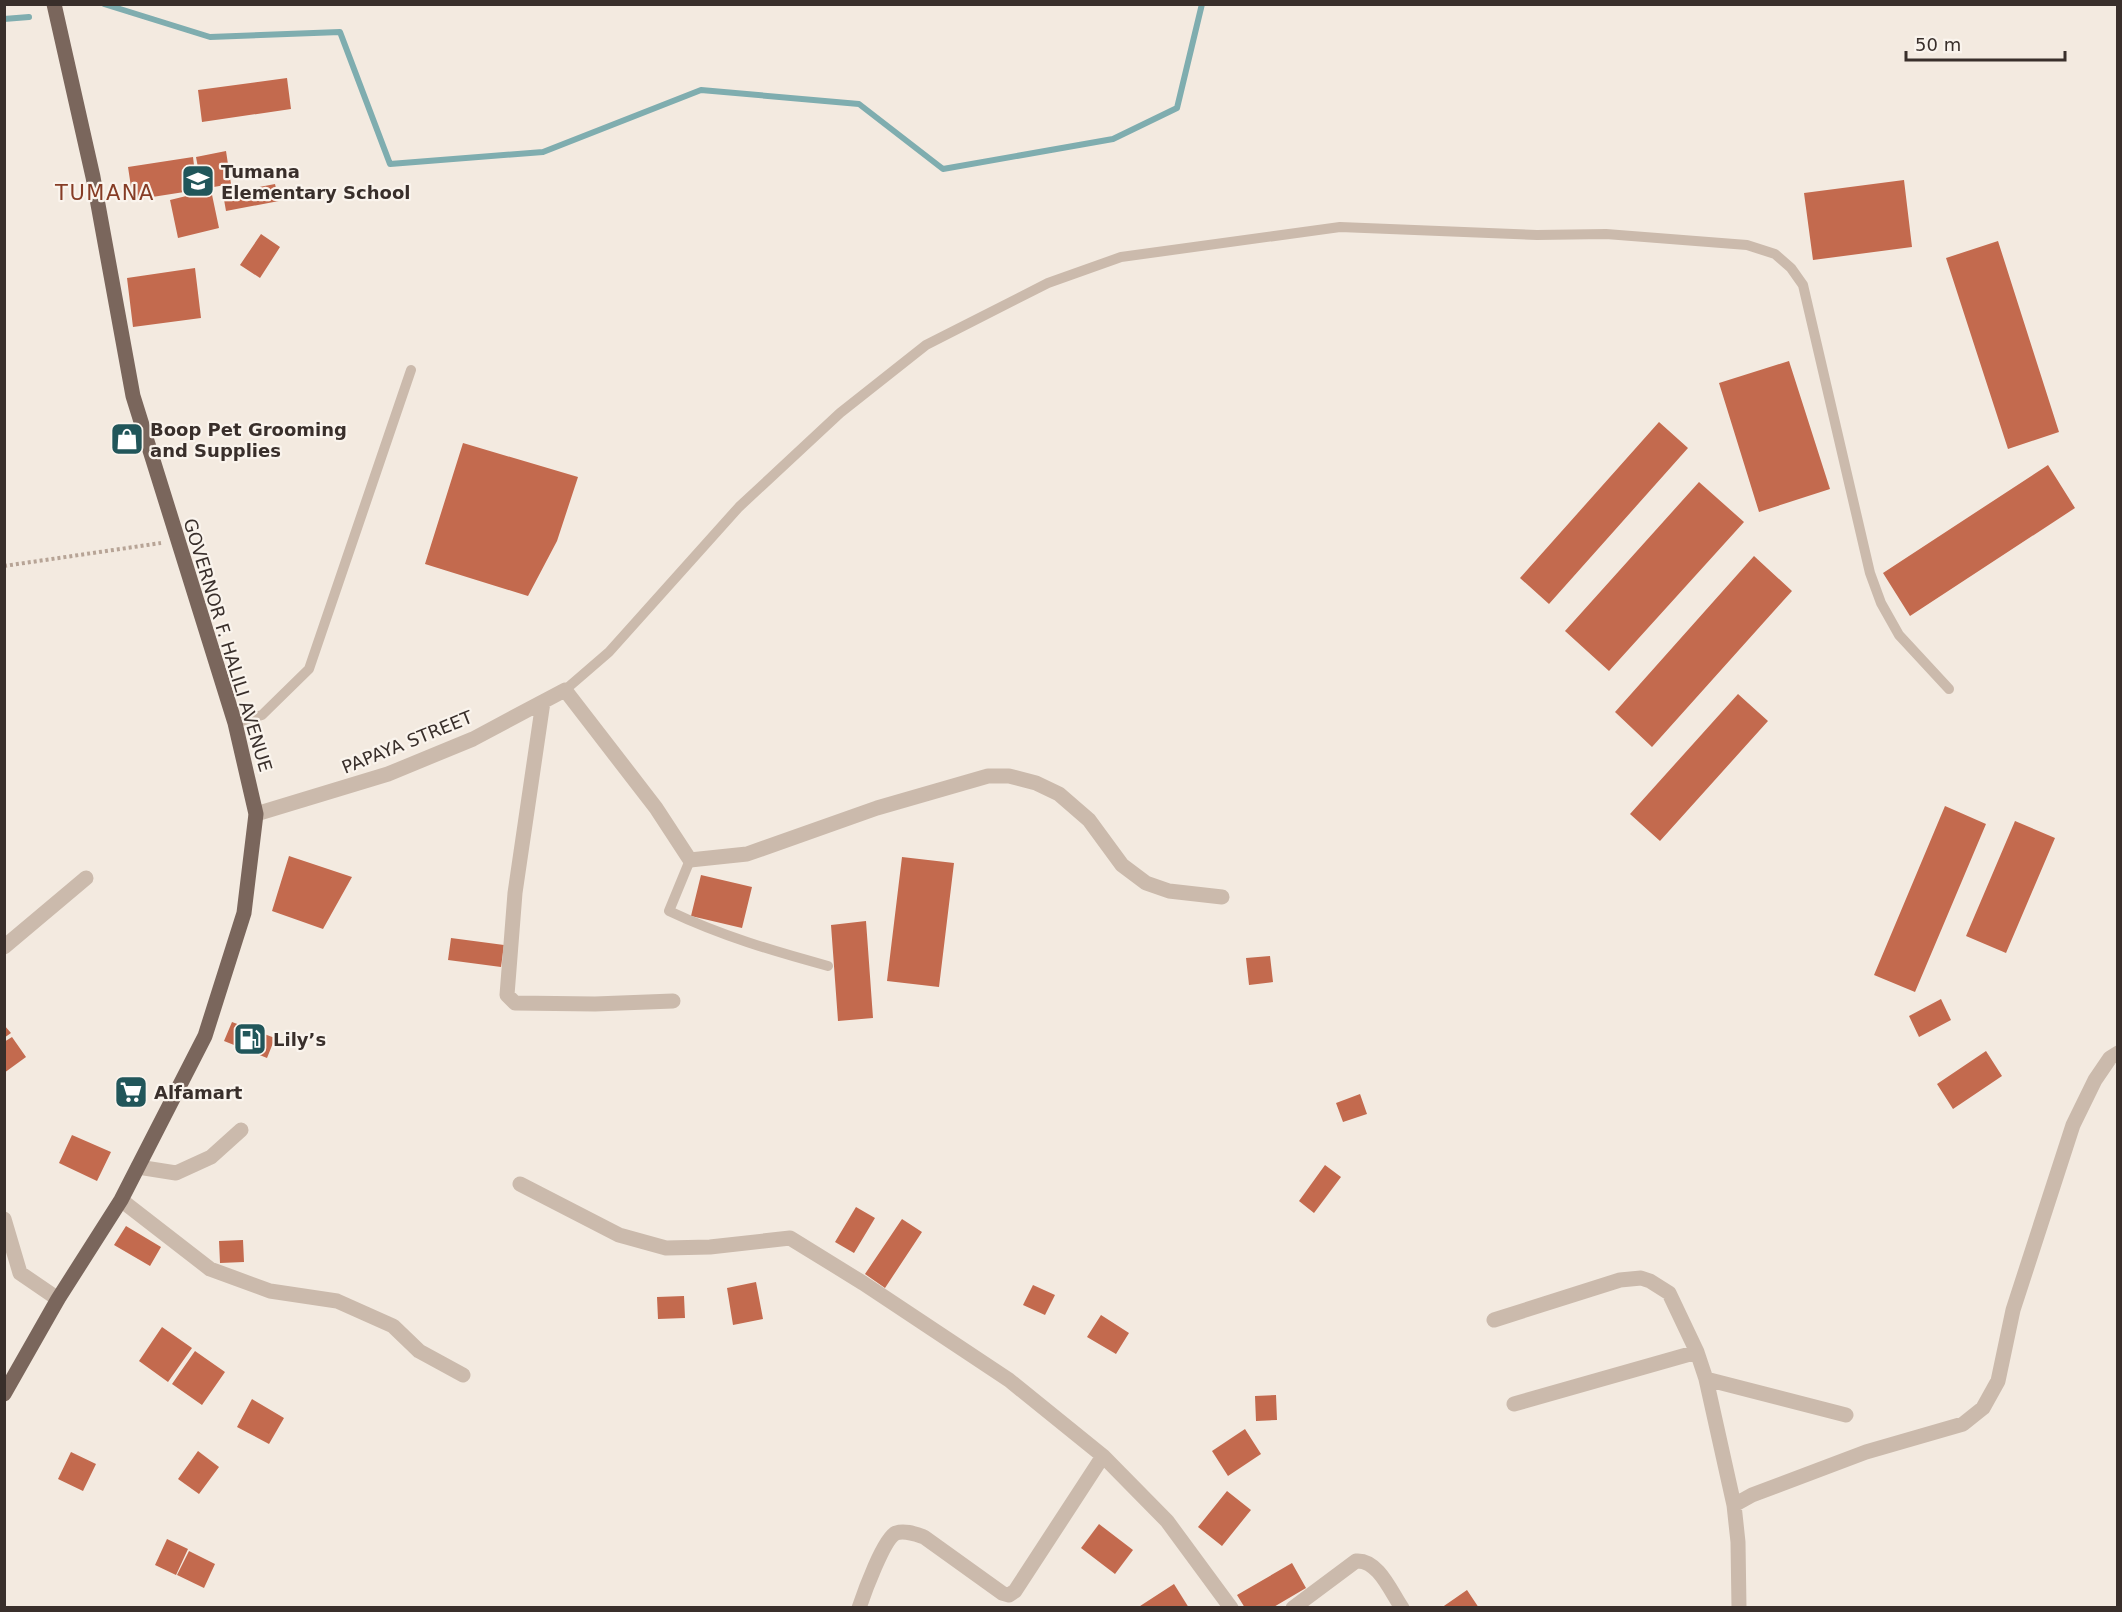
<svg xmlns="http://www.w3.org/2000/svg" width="2122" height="1612" font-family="'DejaVu Sans',sans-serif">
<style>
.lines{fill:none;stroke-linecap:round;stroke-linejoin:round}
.stream{stroke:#7fadaf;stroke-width:6}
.building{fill:#c36a4e}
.path{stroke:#b7a496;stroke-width:4;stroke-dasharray:3 3;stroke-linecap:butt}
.service{stroke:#cbbaac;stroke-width:10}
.minor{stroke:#cbbaac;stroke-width:15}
.primary{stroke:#7a665c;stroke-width:15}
.labels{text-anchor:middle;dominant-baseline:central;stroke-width:4.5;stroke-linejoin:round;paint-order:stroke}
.poi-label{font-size:18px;font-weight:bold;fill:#392f2b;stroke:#faf4ed;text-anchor:start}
.street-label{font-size:18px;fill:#392f2b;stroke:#faf4ed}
.quarter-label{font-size:21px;letter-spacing:1.5px;fill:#863c25;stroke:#faf4ed}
</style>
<rect width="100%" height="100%" fill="#f3eae0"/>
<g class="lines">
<path class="stream" d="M 104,4 L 210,37 L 340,32 L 390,164 L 543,152 L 701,90 L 859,104 L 943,169 L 1113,139 L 1177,108 L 1202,4
M 4,19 L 29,17"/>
</g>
<path class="building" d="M 287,78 L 291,109 L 202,122 L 198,90 Z
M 226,151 L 231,184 L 202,189 L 196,157 Z
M 193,157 L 197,190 L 133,200 L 128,167 Z
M 1904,180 L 1912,247 L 1813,260 L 1804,193 Z
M 275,184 L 279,201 L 226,211 L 223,194 Z
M 211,190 L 219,228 L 178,238 L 170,200 Z
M 261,234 L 280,247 L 260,278 L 240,265 Z
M 1998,241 L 2059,432 L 2008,449 L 1946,258 Z
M 195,268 L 201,318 L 133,327 L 127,278 Z
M 1789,361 L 1830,489 L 1759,512 L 1719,383 Z
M 1659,422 L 1688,448 L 1549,604 L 1520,578 Z
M 463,443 L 578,477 L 557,541 L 528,596 L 425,564 Z
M 2048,465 L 2075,508 L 1910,616 L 1883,573 Z
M 1699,482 L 1744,522 L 1609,671 L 1565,631 Z
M 1754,556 L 1792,591 L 1652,747 L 1615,712 Z
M 1738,694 L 1768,721 L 1660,841 L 1630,814 Z
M 1945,806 L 1986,824 L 1915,992 L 1874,975 Z
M 2015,821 L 2055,838 L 2006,953 L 1966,936 Z
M 289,856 L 352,877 L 323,929 L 272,911 Z
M 902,857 L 954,863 L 939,987 L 887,981 Z
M 701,875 L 752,887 L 742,928 L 691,916 Z
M 866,921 L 873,1018 L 838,1021 L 831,925 Z
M 451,938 L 504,945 L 501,967 L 448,960 Z
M 1270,956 L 1273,982 L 1249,985 L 1246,958 Z
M 1941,999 L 1951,1020 L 1919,1037 L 1909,1016 Z
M 232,1022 L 275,1038 L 267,1058 L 224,1041 Z
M 4,1025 L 11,1033 L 4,1038 Z
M 12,1037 L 26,1057 L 4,1073 L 4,1042 Z
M 1986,1051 L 2002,1076 L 1953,1109 L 1937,1084 Z
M 123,1079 L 145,1090 L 138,1104 L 116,1093 Z
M 1360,1094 L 1367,1114 L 1343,1122 L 1336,1103 Z
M 72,1135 L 111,1152 L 97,1181 L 59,1163 Z
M 1325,1165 L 1341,1177 L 1314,1213 L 1299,1201 Z
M 856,1207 L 875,1218 L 854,1253 L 835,1242 Z
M 902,1219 L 922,1232 L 885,1288 L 865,1274 Z
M 126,1226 L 161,1247 L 150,1266 L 114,1245 Z
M 243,1240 L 244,1262 L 220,1263 L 219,1241 Z
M 756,1282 L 763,1319 L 733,1325 L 727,1288 Z
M 1033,1285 L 1055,1295 L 1045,1315 L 1023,1305 Z
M 684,1296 L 685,1318 L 658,1319 L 657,1297 Z
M 1101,1315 L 1129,1333 L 1116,1354 L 1087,1337 Z
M 162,1327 L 192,1348 L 168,1382 L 139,1361 Z
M 195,1351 L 225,1372 L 202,1405 L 172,1384 Z
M 1276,1395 L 1277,1420 L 1256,1421 L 1255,1396 Z
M 252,1399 L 284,1418 L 269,1444 L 237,1427 Z
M 1245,1429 L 1261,1454 L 1228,1476 L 1212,1451 Z
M 198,1451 L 219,1467 L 199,1494 L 178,1479 Z
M 71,1452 L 96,1464 L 83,1491 L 58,1479 Z
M 1227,1491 L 1251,1510 L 1222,1546 L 1198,1527 Z
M 1099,1524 L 1133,1550 L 1115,1574 L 1081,1548 Z
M 167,1539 L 188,1549 L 176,1575 L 155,1565 Z
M 189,1551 L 215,1564 L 204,1588 L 177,1575 Z
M 1292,1563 L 1306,1588 L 1272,1608 L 1245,1608 L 1237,1595 Z
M 1174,1584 L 1189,1608 L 1137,1608 Z
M 1467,1590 L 1479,1608 L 1441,1608 Z"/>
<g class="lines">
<path class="path" d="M 4,566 L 161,543"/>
<path class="service" d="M 565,690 L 609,652 L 739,507 L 840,413 L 926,345 L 1048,283 L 1121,257 L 1340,227 L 1537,235 L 1606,234 L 1747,245 L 1775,254 L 1791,268 L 1803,285 L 1870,573 L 1881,603 L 1899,635 L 1949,689
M 235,723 L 262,715 L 309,669 L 411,370
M 690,860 L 669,911 C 722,936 773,951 828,966"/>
<path class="minor" d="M 543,702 L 515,893 L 507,995 L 515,1003 L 595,1004 L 673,1001
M 256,814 L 388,774 L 473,739 L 565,690 L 656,808 L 690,860 L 747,854 L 877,808 L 988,776 L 1009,776 L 1036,783 L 1059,794 L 1089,820 L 1122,865 L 1146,883 L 1169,891 L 1222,897
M 4,947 L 86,878
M 138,1167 L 176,1173 L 211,1157 L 241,1130
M 520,1184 L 619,1235 L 666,1248 L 710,1247 L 790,1238 L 863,1283 L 1009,1380 L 1103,1456 L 1167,1521 L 1231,1608
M 121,1200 L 210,1269 L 270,1291 L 337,1301 L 393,1326 L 419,1351 L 463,1375
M 4,1219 L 20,1273 L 58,1299
M 1494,1320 L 1620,1280 L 1641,1278 L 1650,1281 L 1669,1293 L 1697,1352
M 1706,1379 L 1846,1415
M 1514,1404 L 1697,1352 L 1706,1379 L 1734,1505
M 859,1608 C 864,1593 884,1538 896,1533 C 905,1530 915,1534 924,1537 L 1002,1593 L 1009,1595 L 1015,1591 L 1103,1456
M 1293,1608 L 1356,1561 C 1378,1559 1391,1592 1402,1608
M 1739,1608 L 1738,1542 L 1734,1505 L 1752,1495 L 1866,1452 L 1963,1424 L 1983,1408 L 1998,1381 L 2013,1310 L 2073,1125 L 2095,1080 L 2110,1058 L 2118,1053"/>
<path class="primary" d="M 4,1394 L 58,1299 L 121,1200 L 205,1036 L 244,913 L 256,814 L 235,723 L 133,396 L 93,177 L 54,4"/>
</g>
<defs>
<g id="school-square" transform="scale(1.725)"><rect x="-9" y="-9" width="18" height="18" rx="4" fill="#21565a" stroke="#faf4ed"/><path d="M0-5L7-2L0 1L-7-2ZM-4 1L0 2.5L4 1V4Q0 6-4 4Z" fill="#fff"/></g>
<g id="shop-square" transform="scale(1.725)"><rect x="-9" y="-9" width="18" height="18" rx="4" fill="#21565a" stroke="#faf4ed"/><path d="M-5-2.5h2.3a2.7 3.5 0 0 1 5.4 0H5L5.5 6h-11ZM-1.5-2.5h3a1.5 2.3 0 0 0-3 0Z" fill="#fff"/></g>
<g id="fuel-square" transform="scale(1.725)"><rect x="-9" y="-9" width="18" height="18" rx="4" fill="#21565a" stroke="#faf4ed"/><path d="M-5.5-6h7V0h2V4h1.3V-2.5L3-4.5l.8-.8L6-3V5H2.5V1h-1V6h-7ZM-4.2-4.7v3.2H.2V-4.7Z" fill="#fff"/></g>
<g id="supermarket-square" transform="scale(1.725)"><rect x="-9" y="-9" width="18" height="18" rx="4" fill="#21565a" stroke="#faf4ed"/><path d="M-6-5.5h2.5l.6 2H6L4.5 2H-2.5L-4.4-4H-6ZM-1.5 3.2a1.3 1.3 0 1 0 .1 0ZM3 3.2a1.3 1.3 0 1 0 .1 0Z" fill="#fff"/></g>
</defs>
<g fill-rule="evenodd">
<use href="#school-square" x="198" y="181"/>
<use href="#shop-square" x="127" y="439"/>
<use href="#fuel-square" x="250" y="1039"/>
<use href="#supermarket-square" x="131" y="1092"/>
</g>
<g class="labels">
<g class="poi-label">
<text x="221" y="171">Tumana<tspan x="221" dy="21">Elementary School</tspan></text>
<text x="150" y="429">Boop Pet Grooming<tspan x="150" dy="21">and Supplies</tspan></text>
<text x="273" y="1039">Lily’s</text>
<text x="154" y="1092">Alfamart</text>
</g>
<g class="street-label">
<text transform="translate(228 645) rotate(73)">GOVERNOR F. HALILI AVENUE</text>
<text transform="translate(407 742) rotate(-22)">PAPAYA STREET</text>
</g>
<g class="quarter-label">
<text x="105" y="193">TUMANA</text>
</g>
</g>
<rect width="2122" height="1612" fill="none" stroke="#392f2b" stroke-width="12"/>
<path d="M1906 51v9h159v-9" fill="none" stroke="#392f2b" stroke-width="3"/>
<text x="1915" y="51" font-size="18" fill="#392f2b" stroke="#faf4ed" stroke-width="4.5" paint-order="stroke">50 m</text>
</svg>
